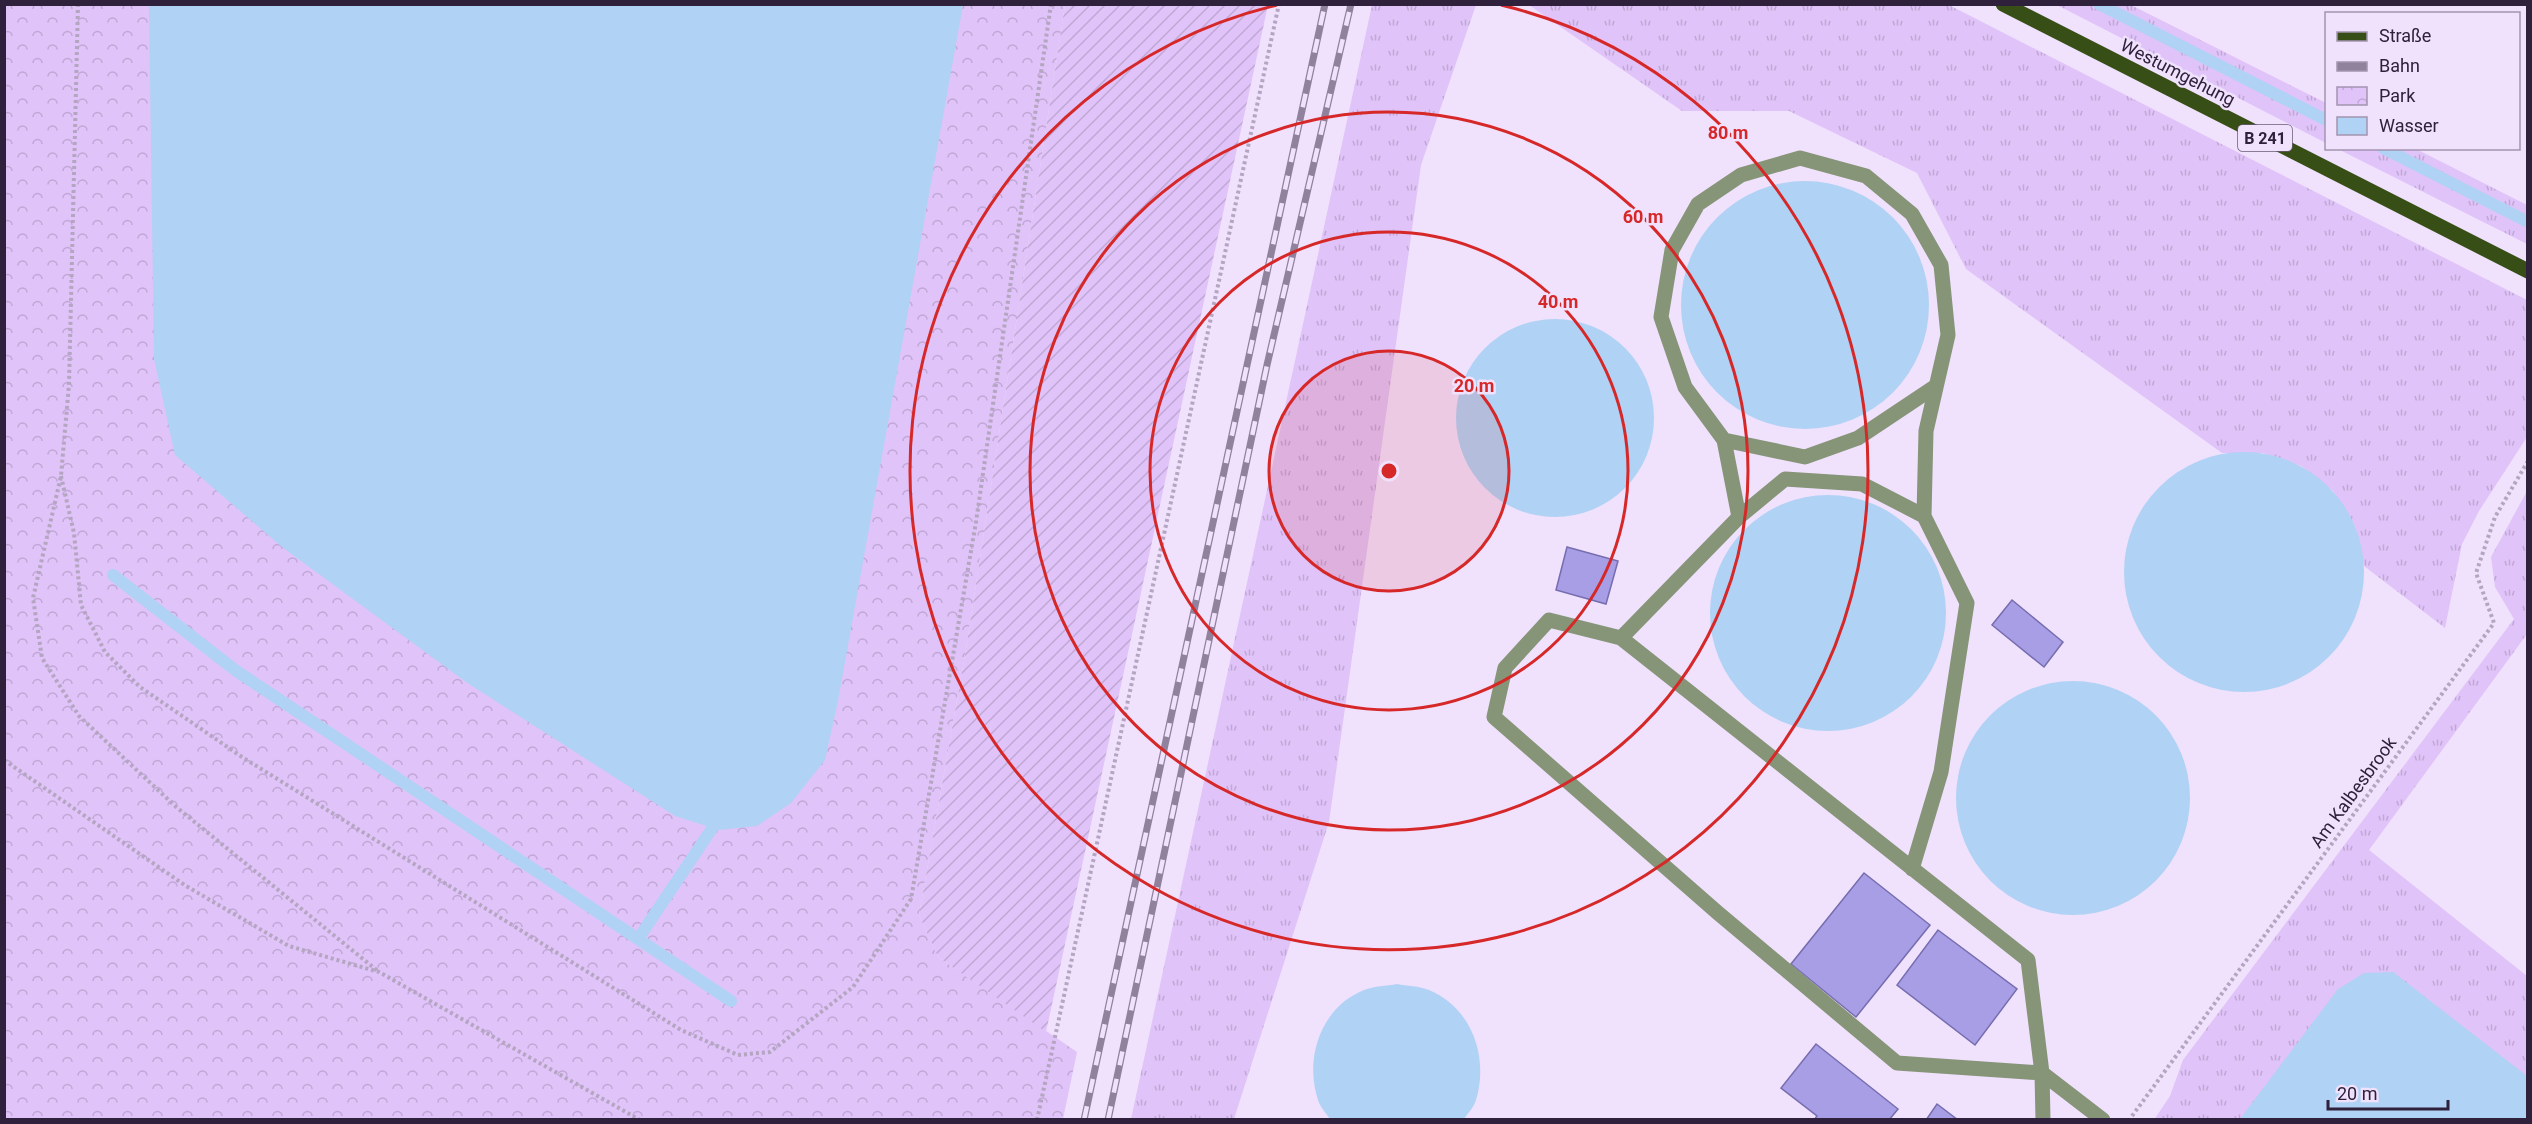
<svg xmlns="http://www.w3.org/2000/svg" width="2532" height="1124" font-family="Roboto,sans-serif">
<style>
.grass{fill:url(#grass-tufts)}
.park{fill:url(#park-crowns)}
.garden{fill:url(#garden-furrows)}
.water{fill:#b0d2f5}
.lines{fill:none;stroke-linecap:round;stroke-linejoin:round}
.stream{stroke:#b0d2f5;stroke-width:12}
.building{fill:#a79ee5;stroke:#766daf;stroke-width:1.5}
.path{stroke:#b4a5c1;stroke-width:4;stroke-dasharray:3 3;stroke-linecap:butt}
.lane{stroke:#869477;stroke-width:15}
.primary{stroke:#374f16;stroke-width:15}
.rail-casing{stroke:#90819c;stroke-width:7}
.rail{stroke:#f0e1fd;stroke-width:4.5;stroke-dasharray:14;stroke-linecap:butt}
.ring{fill:none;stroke:#d62828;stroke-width:3}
.labels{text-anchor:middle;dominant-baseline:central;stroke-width:5;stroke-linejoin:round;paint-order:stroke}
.shield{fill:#f0e1fd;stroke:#695b75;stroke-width:1.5}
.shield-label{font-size:16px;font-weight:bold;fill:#2f213b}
.street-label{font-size:18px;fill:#2f213b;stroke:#f0e1fd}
.centre{fill:#d62828;stroke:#f0e1fd;stroke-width:3}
.ring-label{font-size:18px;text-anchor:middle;font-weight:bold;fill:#d62828;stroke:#f0e1fd;stroke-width:5;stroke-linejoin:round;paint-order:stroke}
</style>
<defs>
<pattern id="grass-tufts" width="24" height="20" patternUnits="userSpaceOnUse" patternTransform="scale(1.5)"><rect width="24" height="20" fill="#e0c3f8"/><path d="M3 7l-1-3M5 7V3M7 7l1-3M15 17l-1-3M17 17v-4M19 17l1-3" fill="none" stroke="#c0a7d6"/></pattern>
<pattern id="park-crowns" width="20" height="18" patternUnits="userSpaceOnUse" patternTransform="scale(1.5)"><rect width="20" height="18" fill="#e0c3f8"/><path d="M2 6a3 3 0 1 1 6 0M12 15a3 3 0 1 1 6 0" fill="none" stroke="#c0a7d6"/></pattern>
<pattern id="garden-furrows" width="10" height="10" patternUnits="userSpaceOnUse" patternTransform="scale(1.5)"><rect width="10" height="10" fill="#e0c3f8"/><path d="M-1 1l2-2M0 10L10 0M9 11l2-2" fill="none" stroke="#c0a7d6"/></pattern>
</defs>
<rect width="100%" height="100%" fill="#f0e1fd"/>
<path class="grass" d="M 1372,5 L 1476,5 L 1421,165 L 1329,822 L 1234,1119 L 1131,1119 Z
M 1529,5 L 1949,5 L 2527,300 L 2527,437 L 2479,511 L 2462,544 L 2445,628 L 2364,566 L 2355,526 L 2333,491 L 2301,466 L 2263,453 L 2222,453 L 1966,269 L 1917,173 L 1789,111 L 1682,111 Z
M 2057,5 L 2131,5 L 2326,103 L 2326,143 Z
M 2338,149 L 2416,149 L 2527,205 L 2527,244 Z
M 2527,491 L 2527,634 L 2369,850 L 2527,976 L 2527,1119 L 2154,1120 L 2170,1096 L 2183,1060 L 2514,619 L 2495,587 L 2491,557 Z"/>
<path class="park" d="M 5,5 L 1065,5 L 966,649 L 919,915 L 938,957 L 1077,1052 L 1063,1119 L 5,1120 Z"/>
<path class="garden" d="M 1065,5 L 1268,5 L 1046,1032 L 938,957 L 919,915 L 966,649 Z"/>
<path class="water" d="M 149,5 L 963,5 L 838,701 L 825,760 L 791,803 L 757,826 L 719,830 L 675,816 L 466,682 L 282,547 L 175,455 L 154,359 Z
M1681 305a124 124 0 1 1 248 0a124 124 0 1 1-248 0Z
M1456 418a99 99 0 1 1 198 0a99 99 0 1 1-198 0Z
M2124 572a120 120 0 1 1 240 0a120 120 0 1 1-240 0Z
M1710 613a118 118 0 1 1 236 0a118 118 0 1 1-236 0Z
M1956 798a117 117 0 1 1 234 0a117 117 0 1 1-234 0Z
M 2393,972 L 2527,1076 L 2527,1119 L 2240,1119 L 2338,989 L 2364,973 Z
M 1397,984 C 1407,986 1419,986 1429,990 C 1472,1008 1489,1057 1476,1100 C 1474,1107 1468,1113 1464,1119 L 1330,1119 C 1326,1113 1320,1107 1318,1100 C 1304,1058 1321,1007 1364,990 C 1374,986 1387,986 1397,984 Z"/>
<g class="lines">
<path class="stream" d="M 2099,4 L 2326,120
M 2383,148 L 2528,222
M 113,575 L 235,670 L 731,1001
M 638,939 L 719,818"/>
</g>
<path class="building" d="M 1567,547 L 1618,561 L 1606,604 L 1556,590 Z
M 2012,600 L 2063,642 L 2044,667 L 1992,625 Z
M 1864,873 L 1930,925 L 1856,1017 L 1791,964 Z
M 1938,930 L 2017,989 L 1975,1045 L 1897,985 Z
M 1816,1044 L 1898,1109 L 1889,1120 L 1814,1120 L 1817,1116 L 1781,1088 Z
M 1937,1104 L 1958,1120 L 1926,1120 Z"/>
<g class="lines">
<path class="path" d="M 78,4 L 69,384 L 61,476 L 33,598 L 42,658 L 79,716 L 175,806 L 379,972
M 61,476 L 74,533 L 81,605 L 105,652 L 140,687 L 242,757 L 681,1030 L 738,1055 L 770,1052 L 853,987 L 911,899 L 976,522 L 1051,4
M 4,760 L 186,886 L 289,946 L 379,972 L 640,1120
M 2132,1116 L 2494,623 L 2476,573 L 2495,517 L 2528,461
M 1037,1120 L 1279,4"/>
<path class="lane" d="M 1724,440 L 1805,457 L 1858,438 L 1936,386
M 1739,517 L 1724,440 L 1685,387 L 1661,317 L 1672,250 L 1698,204 L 1741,175 L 1800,158 L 1866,176 L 1912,214 L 1941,265 L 1948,335 L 1926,431 L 1924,516
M 1621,638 L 1739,517 L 1785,479 L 1862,484 L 1924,516 L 1967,603 L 1941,772 L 1912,869
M 2043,1120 L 2042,1073 L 1897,1063 L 1718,913 L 1494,717 L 1505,668 L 1549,620 L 1621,638 L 2028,960 L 2042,1073 L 2103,1120"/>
<path class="primary" d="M 2003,4 L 2528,271"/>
<g class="rail-casing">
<path id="rail" d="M 1084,1120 L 1325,4
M 1108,1120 L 1267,365 L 1351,4"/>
</g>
<use href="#rail" class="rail"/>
</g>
<circle cx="1389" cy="471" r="120" fill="#d62828" fill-opacity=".12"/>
<g class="ring">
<circle cx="1389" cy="471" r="120"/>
<circle cx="1389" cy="471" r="239"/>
<circle cx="1389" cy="471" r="359"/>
<path d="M1501 5A479 479 0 1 1 1277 5"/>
</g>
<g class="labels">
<rect class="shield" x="2238" y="125" width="54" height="26" rx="4.5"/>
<g class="shield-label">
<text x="2265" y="138">B 241</text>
</g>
<g class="street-label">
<text transform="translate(2178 72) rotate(27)">Westumgehung</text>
<text transform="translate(2353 792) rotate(-54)">Am Kalbesbrook</text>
</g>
</g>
<circle cx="1389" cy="471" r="9" class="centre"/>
<g class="ring-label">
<text x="1728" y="139">80 m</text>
<text x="1643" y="223">60 m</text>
<text x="1558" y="308">40 m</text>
<text x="1474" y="392">20 m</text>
</g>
<rect width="2532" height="1124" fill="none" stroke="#2f213b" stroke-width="12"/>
<rect x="2325" y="12" width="195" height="138" fill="#f0e1fd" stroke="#a394af" stroke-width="1.5"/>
<rect x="2337" y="32" width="30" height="9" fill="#374f16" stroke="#a394af" stroke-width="1.5"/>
<text x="2379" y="42" font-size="18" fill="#2f213b">Straße</text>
<rect x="2337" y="62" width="30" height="9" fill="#90819c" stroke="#a394af" stroke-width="1.5"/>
<text x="2379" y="72" font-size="18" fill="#2f213b">Bahn</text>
<rect x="2337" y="87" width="30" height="18" fill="url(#park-crowns)" stroke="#a394af" stroke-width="1.5"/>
<text x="2379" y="102" font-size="18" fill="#2f213b">Park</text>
<rect x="2337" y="117" width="30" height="18" fill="#b0d2f5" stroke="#a394af" stroke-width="1.5"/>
<text x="2379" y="132" font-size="18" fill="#2f213b">Wasser</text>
<path d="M2328 1100v9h120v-9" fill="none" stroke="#2f213b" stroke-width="3"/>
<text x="2337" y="1100" font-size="18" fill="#2f213b" stroke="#f0e1fd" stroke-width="4.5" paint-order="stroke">20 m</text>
</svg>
